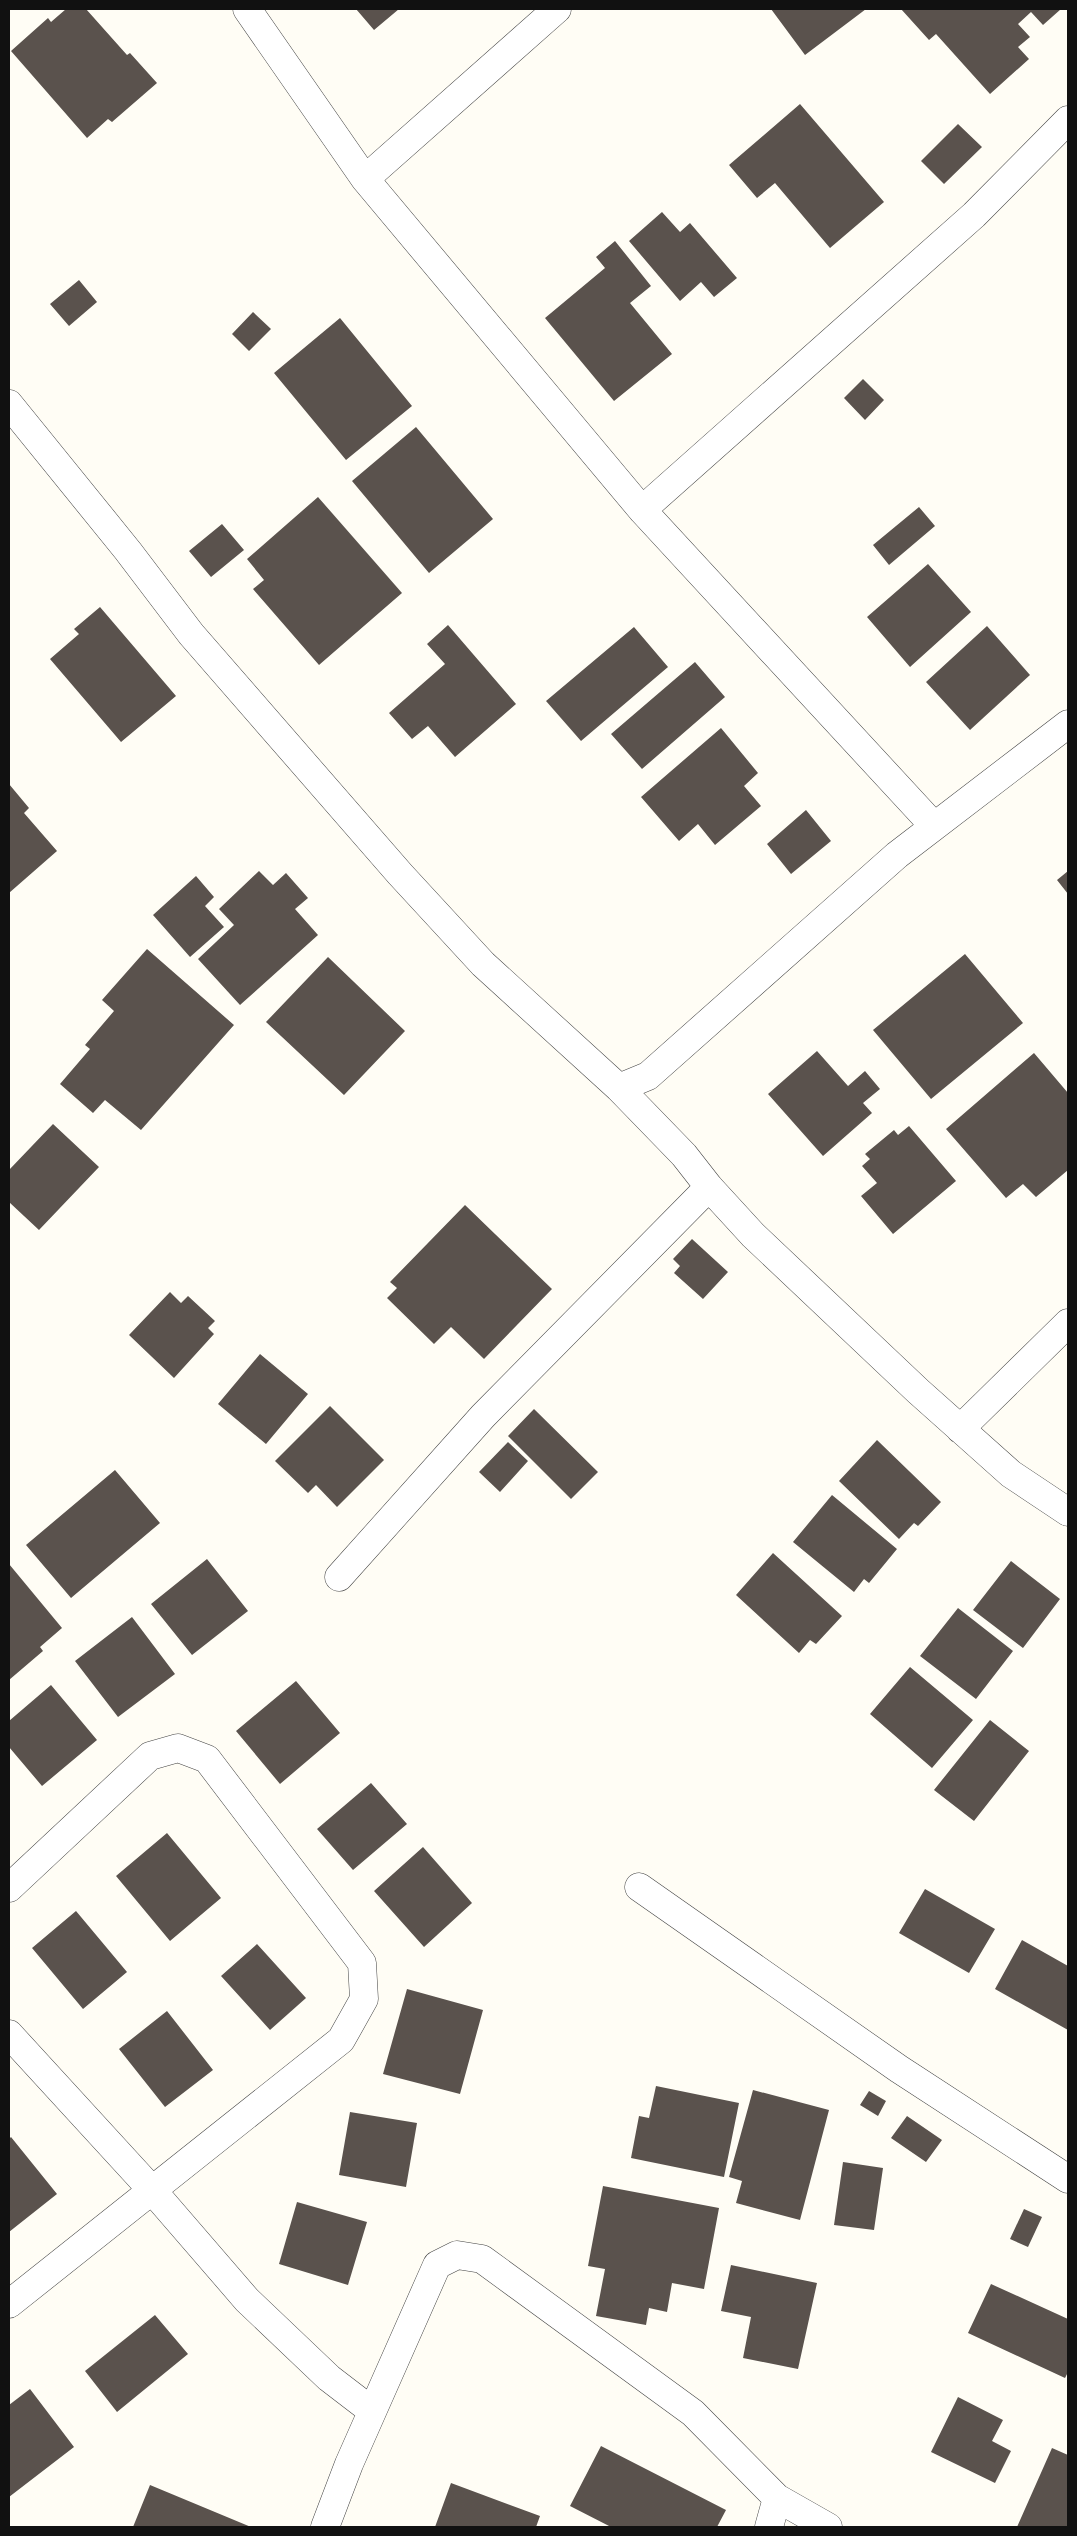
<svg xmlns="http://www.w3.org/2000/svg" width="1077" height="2536" font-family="'Source Serif 4',serif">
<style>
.building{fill:#5a524d}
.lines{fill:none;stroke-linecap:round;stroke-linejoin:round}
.minor-casing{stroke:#444;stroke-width:29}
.minor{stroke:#fff;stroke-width:28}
</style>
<rect width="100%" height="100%" fill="#fffdf5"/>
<path class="building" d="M 66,9 L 86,9 L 127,55 L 130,53 L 157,83 L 112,122 L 108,119 L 87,138 L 11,51 L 48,18 L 51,22 Z
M 356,9 L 399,9 L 374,30 Z
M 771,9 L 866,9 L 805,55 Z
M 901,9 L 1061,9 L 1043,25 L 1031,12 L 1018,24 L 1030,37 L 1018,47 L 1029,59 L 990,94 L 936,34 L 929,40 Z
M 800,104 L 884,202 L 830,248 L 775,183 L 757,198 L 729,165 Z
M 958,124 L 982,147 L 944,184 L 921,161 Z
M 662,212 L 680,232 L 690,223 L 737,278 L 714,297 L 701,282 L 680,301 L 629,241 Z
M 615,241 L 651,286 L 630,303 L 672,354 L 614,401 L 545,318 L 605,268 L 596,257 Z
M 79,280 L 97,302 L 69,326 L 50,304 Z
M 253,312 L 271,329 L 249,351 L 232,334 Z
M 340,318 L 412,406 L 346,460 L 274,373 Z
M 863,379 L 884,400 L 865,420 L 844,398 Z
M 416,427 L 493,519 L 429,573 L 352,481 Z
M 318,497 L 402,593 L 319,665 L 253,589 L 264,580 L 247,559 Z
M 919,507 L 935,526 L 889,565 L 873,545 Z
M 222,524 L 244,550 L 211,577 L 189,551 Z
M 928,564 L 971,612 L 910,667 L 867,617 Z
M 100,607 L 176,696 L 121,742 L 50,659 L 79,634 L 74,629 Z
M 448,625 L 516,704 L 455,757 L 428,726 L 412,739 L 389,713 L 445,664 L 427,644 Z
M 987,626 L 1030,675 L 970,730 L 926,682 Z
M 634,627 L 668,667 L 581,741 L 546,701 Z
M 695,662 L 725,697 L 642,769 L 611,734 Z
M 721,728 L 758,773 L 744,786 L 761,806 L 715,845 L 698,824 L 679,841 L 641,797 Z
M 9,784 L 29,808 L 24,813 L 57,851 L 9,893 Z
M 806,810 L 831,841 L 791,874 L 767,844 Z
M 259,871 L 273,885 L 286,873 L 308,898 L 295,909 L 318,935 L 240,1005 L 198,959 L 234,925 L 219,909 Z
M 1068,871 L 1068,894 L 1057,880 Z
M 196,876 L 214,897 L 205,906 L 224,927 L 190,957 L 153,915 Z
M 147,949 L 234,1025 L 141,1130 L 105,1100 L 93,1113 L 60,1084 L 90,1049 L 85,1045 L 114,1011 L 102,1000 Z
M 965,954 L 1023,1023 L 931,1099 L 873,1030 Z
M 328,957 L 405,1031 L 344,1095 L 266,1022 Z
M 817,1051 L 848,1086 L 865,1071 L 880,1089 L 863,1103 L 872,1113 L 823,1156 L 768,1094 Z
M 1034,1053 L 1068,1093 L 1068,1170 L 1036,1197 L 1023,1184 L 1006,1198 L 946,1129 Z
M 53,1124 L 99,1167 L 39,1230 L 9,1202 L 9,1170 Z
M 909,1126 L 956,1181 L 893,1234 L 861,1196 L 877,1183 L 862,1166 L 870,1159 L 865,1154 L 894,1130 L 898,1135 Z
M 465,1205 L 552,1289 L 484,1359 L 451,1327 L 434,1344 L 387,1298 L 397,1288 L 390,1282 Z
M 692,1239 L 728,1272 L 703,1299 L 674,1273 L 680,1266 L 673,1259 Z
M 170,1292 L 181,1303 L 188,1296 L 215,1321 L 208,1328 L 214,1334 L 174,1378 L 129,1335 Z
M 260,1354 L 308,1394 L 266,1444 L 218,1404 Z
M 330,1406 L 384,1460 L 337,1507 L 316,1485 L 308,1493 L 275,1461 Z
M 534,1409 L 598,1472 L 571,1499 L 508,1436 Z
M 877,1440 L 941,1502 L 918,1526 L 914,1523 L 899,1539 L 839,1481 Z
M 508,1442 L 528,1461 L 500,1492 L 479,1472 Z
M 115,1470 L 160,1523 L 71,1598 L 26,1545 Z
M 832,1495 L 897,1549 L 869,1583 L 864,1579 L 854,1592 L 793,1542 Z
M 773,1553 L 842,1616 L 816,1644 L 810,1640 L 799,1653 L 736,1595 Z
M 207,1559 L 248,1611 L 192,1655 L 151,1604 Z
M 1011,1561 L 1060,1599 L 1023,1648 L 973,1610 Z
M 9,1564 L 62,1628 L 40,1647 L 43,1651 L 9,1680 Z
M 958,1608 L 1013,1651 L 976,1699 L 920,1656 Z
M 132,1617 L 175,1674 L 118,1717 L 75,1661 Z
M 910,1667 L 973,1720 L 932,1768 L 870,1714 Z
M 296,1681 L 340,1733 L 280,1784 L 236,1731 Z
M 51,1685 L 97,1740 L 42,1786 L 9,1747 L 9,1721 Z
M 990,1720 L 1029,1751 L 974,1821 L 934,1790 Z
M 371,1783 L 407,1824 L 353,1870 L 317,1829 Z
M 167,1833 L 221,1898 L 170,1941 L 116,1876 Z
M 423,1847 L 472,1903 L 424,1947 L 374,1891 Z
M 925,1889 L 995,1929 L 969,1973 L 899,1933 Z
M 76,1911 L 127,1972 L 83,2009 L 32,1948 Z
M 1022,1940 L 1068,1966 L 1068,2030 L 995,1989 Z
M 257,1944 L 306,1998 L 270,2030 L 221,1976 Z
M 407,1989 L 483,2010 L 460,2094 L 383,2074 Z
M 167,2011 L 213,2070 L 165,2107 L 119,2049 Z
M 656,2086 L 739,2103 L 724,2177 L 631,2158 L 639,2116 L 649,2118 Z
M 753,2090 L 829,2110 L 800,2220 L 736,2203 L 742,2181 L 729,2177 Z
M 869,2091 L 886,2101 L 878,2116 L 860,2105 Z
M 350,2112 L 417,2123 L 406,2187 L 339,2175 Z
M 907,2116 L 942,2140 L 926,2162 L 891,2138 Z
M 11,2137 L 57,2194 L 9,2232 L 9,2139 Z
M 843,2162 L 883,2168 L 874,2230 L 834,2225 Z
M 603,2186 L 719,2208 L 704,2289 L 672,2283 L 667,2312 L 649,2308 L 646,2325 L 596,2316 L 605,2269 L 588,2266 Z
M 297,2202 L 367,2222 L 348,2285 L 279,2264 Z
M 1024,2209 L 1042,2217 L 1028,2247 L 1010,2239 Z
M 731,2265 L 817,2283 L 798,2369 L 743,2358 L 751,2317 L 721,2311 Z
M 991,2284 L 1068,2319 L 1068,2372 L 1065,2378 L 968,2333 Z
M 155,2315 L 188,2354 L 117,2412 L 85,2371 Z
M 30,2389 L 74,2447 L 9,2497 L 9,2405 Z
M 958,2397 L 1003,2420 L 992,2441 L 1011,2451 L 995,2483 L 931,2452 Z
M 601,2446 L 726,2510 L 717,2527 L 611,2527 L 570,2506 Z
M 1052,2448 L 1068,2455 L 1068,2527 L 1017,2527 Z
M 451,2483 L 540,2516 L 536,2527 L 435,2527 Z
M 150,2485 L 251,2527 L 133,2527 Z"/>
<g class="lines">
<g class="minor-casing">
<path id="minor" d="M 247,9 L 365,179 L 642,510 L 934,826
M 365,179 L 557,9
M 9,404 L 128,551 L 191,634 L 400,874 L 483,964 L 619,1088 L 684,1155 L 709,1187 L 753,1235 L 918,1391 L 1011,1474 L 1068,1512
M 642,510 L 974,215 L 1068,120
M 619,1088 L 648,1076 L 897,855 L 1068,724
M 960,1429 L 1068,1323
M 339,1577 L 483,1416 L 709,1187
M 639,1887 L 899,2069 L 1068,2179
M 9,1888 L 150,1756 L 178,1748 L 207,1759 L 362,1963 L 364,1999 L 341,2040 L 9,2304
M 9,2034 L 152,2190 L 247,2300 L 329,2378 L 372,2411
M 325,2527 L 349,2464 L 437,2265 L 457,2255 L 482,2259 L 693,2413 L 777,2498 L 828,2527
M 769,2527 L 777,2498"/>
</g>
<use href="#minor" class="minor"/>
</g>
<rect width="1077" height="2536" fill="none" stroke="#111111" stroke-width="20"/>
</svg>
